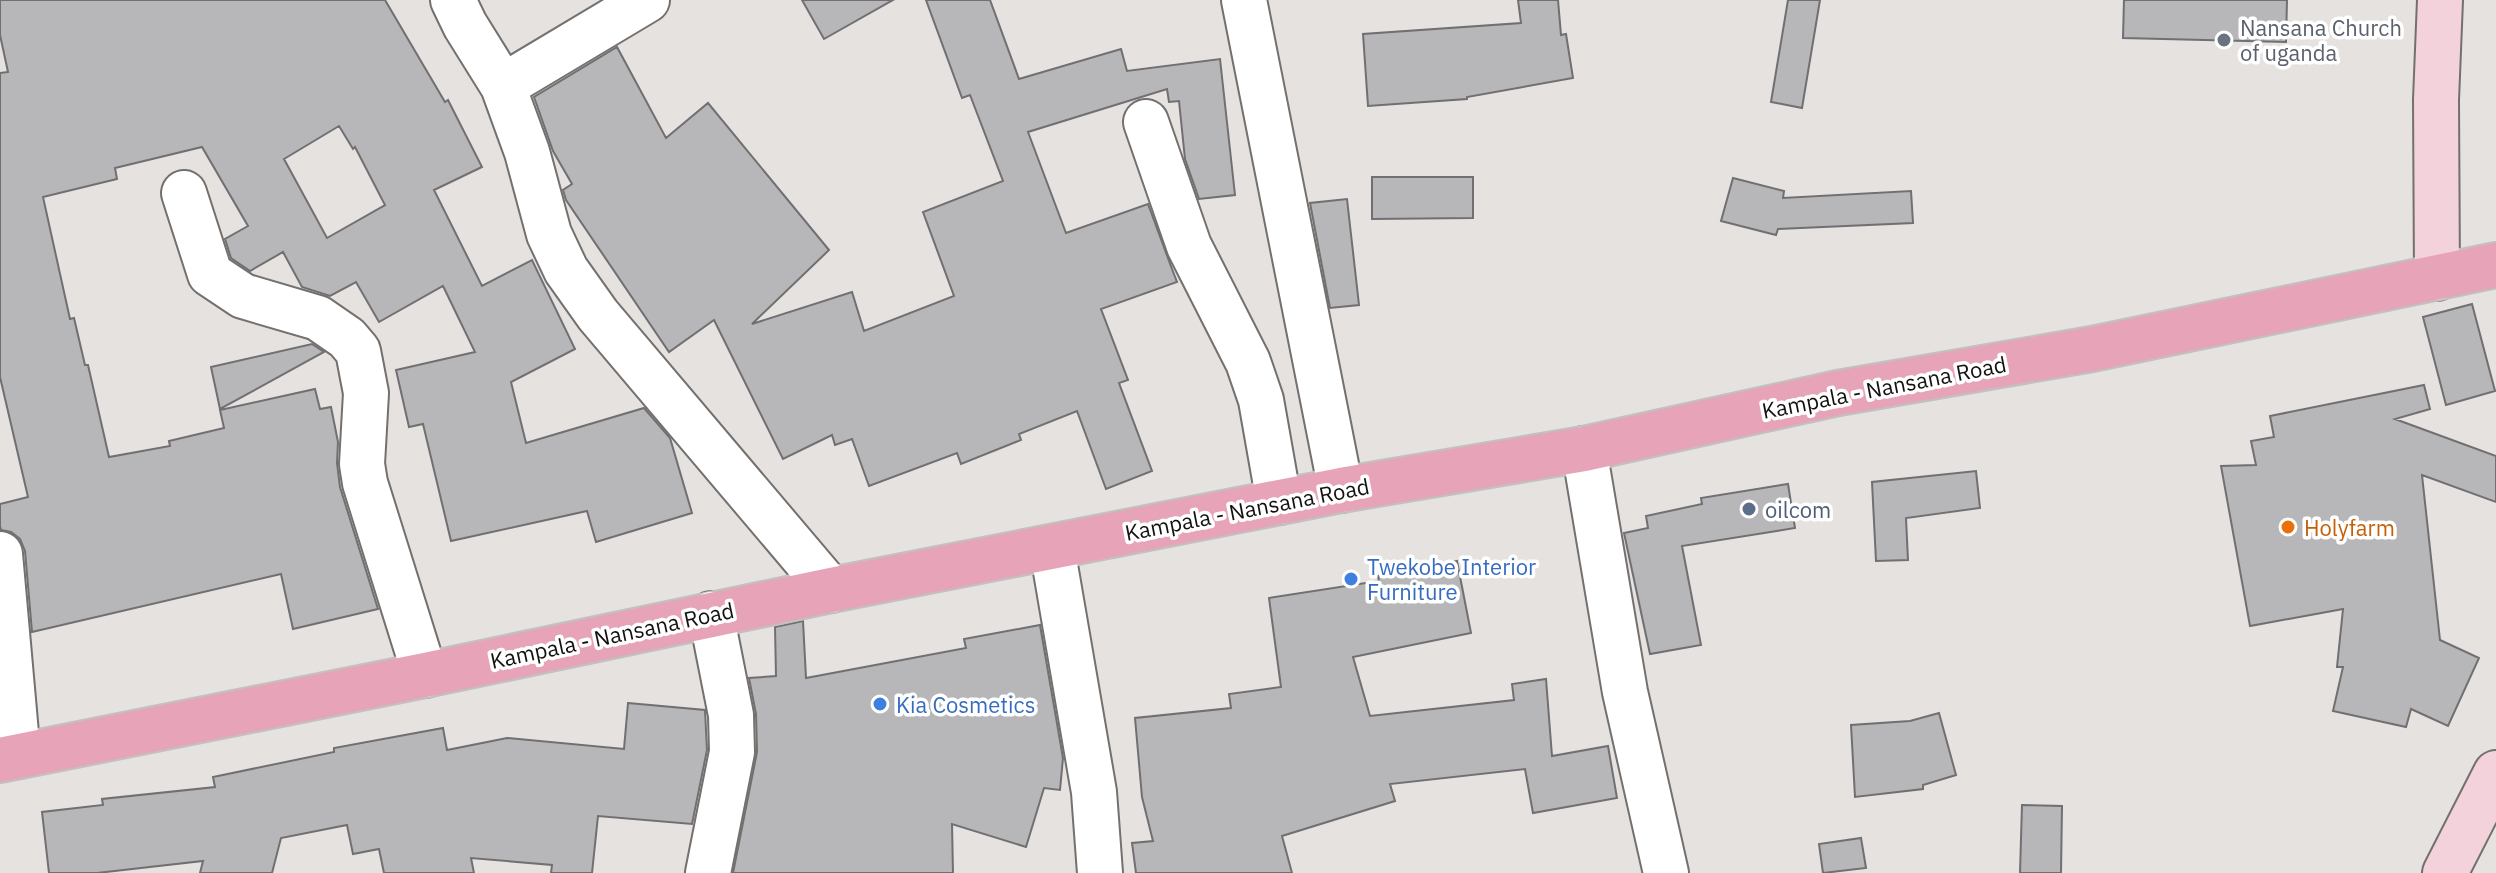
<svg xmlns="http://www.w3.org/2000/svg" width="2496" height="873" font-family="'IBM Plex Sans',sans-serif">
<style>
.building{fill:#b7b6b9;stroke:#716f72;stroke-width:2;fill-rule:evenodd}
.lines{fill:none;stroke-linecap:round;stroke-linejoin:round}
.street-casing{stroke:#73706e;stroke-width:48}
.secondary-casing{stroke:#73706e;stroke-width:48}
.primary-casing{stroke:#c1c1c1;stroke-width:48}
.street{stroke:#fff;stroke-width:44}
.secondary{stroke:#f3d2dc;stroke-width:44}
.primary{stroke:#e7a4b9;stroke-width:44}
.worship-dot{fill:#6b7280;stroke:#fff;stroke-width:3}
.service-dot{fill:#5c6f8a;stroke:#fff;stroke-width:3}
.food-dot{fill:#e8710a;stroke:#fff;stroke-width:3}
.shop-dot{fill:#3f7fe0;stroke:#fff;stroke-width:3}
.labels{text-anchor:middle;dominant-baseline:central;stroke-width:7;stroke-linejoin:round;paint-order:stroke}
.worship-label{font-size:22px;fill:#5b616d;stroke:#fff;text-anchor:start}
.street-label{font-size:22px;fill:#121110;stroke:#fff}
.service-label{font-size:22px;fill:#4e5e75;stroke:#fff;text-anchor:start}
.food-label{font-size:22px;fill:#c56008;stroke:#fff;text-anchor:start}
.shop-label{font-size:22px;fill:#366cbe;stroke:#fff;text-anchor:start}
</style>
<rect width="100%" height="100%" fill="#e5e2e0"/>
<path class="building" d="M 0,0 L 385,0 L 445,102 L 448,100 L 482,167 L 434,190 L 482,286 L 532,260 L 575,349 L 511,382 L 526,443 L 644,408 L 670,438 L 692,513 L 596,542 L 587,511 L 451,541 L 423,424 L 409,427 L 396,370 L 475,352 L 443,286 L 379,322 L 356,282 L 330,296 L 302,287 L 283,252 L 250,271 L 231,258 L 225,239 L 248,226 L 202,147 L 115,168 L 117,179 L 43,197 L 70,319 L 74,318 L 85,365 L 88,365 L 109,457 L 170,446 L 169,441 L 224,428 L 220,410 L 315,389 L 320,409 L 331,407 L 338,442 L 337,463 L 340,487 L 378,609 L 293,629 L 281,574 L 32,632 L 25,551 L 20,539 L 11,532 L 1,530 L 0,526 L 0,504 L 28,497 L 0,377 L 0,73 L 8,72 L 0,35 ZM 339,126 L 353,149 L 355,147 L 385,205 L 327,238 L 284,159 Z
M 802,0 L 893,0 L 824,39 Z
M 926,0 L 990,0 L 1019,79 L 1121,49 L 1127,71 L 1220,59 L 1235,195 L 1199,199 L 1185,159 L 1179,101 L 1169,102 L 1167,89 L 1028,132 L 1066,233 L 1148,204 L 1172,269 L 1177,282 L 1101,309 L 1128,380 L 1119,383 L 1152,471 L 1106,489 L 1077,411 L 1019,434 L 1021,440 L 961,464 L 957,453 L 869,486 L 852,439 L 835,445 L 832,435 L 783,459 L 714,320 L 669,352 L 566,200 L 563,190 L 572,184 L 553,151 L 534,97 L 617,47 L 666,138 L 708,103 L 829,250 L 752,324 L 852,292 L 864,331 L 954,296 L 923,212 L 1003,181 L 970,95 L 962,98 Z
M 1518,0 L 1558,0 L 1561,35 L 1566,34 L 1573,78 L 1467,97 L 1467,99 L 1368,106 L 1363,34 L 1521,23 Z
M 1788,0 L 1820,0 L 1802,108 L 1771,102 Z
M 2124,0 L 2287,0 L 2286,42 L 2123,38 Z
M 1372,177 L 1473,177 L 1473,218 L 1372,219 Z
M 1733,178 L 1784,191 L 1783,198 L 1911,191 L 1913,223 L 1778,229 L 1776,235 L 1721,221 Z
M 1347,199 L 1359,305 L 1330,308 L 1310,203 Z
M 2472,304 L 2495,391 L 2446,405 L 2423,317 Z
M 312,344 L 324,352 L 220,409 L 211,367 Z
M 2424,385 L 2430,409 L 2395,419 L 2496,456 L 2496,502 L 2422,475 L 2440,640 L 2479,658 L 2448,726 L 2411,709 L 2406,727 L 2333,711 L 2343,667 L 2337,667 L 2343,609 L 2250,626 L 2221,466 L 2256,465 L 2251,441 L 2274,437 L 2270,416 Z
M 1976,471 L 1980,508 L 1906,518 L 1908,560 L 1876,561 L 1872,482 Z
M 1788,484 L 1795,528 L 1682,546 L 1701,645 L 1650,654 L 1624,533 L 1648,528 L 1646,516 L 1702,504 L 1701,498 Z
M 1457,561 L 1471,633 L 1353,657 L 1370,716 L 1514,700 L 1512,684 L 1546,679 L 1552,756 L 1608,746 L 1617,798 L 1533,813 L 1525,769 L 1390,784 L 1395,801 L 1282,836 L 1292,873 L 1136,873 L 1132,843 L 1153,841 L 1142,797 L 1135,718 L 1231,708 L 1229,694 L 1281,687 L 1269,598 L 1379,581 L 1378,576 Z
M 803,621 L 806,678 L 966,648 L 964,639 L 1040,625 L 1063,758 L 1060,790 L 1044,788 L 1026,847 L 952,824 L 953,873 L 733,873 L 757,752 L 756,714 L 749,678 L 776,676 L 775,627 Z
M 628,703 L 705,710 L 707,750 L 692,824 L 598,816 L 592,873 L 551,873 L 552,865 L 471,858 L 474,873 L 384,873 L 379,849 L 353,854 L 347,825 L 281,838 L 272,873 L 200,873 L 203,861 L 97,873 L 49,873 L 42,812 L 103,805 L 102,799 L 215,787 L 213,777 L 334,752 L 334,748 L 443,728 L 447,750 L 507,738 L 624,749 Z
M 1939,713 L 1956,775 L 1923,785 L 1923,789 L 1855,797 L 1851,725 L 1910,721 Z
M 2022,805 L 2062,806 L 2061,873 L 2020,873 Z
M 1861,838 L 1866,868 L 1823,873 L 1819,844 Z"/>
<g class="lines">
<g class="street-casing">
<path id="street" d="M 453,0 L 465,25 L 503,86 L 527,152 L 549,234 L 566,270 L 598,315 L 831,590
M 1244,0 L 1341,490
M 503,86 L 647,0
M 1146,122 L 1189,246 L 1248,362 L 1261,400 L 1279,502
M 184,193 L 210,274 L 243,296 L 318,318 L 347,338 L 358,351 L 366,393 L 362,464 L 365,483 L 425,675
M 1584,449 L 1625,692 L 1666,873
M 1052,548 L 1094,792 L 1100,873
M 0,554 L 18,756
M 708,873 L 732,752 L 731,715 L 711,614"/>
</g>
<g class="secondary-casing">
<path id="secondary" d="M 2437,278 L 2436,100 L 2440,0
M 2445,873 L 2496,773"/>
</g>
<g class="primary-casing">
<path id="primary" d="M 0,760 L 425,675 L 831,590 L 1341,490 L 1584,449 L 1838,393 L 2092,349 L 2496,265"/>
</g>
<use href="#street" class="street"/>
<use href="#secondary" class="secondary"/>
<use href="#primary" class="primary"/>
</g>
<circle class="worship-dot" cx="2224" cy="40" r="8"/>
<circle class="service-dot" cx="1749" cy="509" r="8"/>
<circle class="food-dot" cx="2288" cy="527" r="8"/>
<g class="shop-dot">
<circle cx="1351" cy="579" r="8"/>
<circle cx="880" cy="704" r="8"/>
</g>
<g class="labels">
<g class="worship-label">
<text x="2240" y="27">Nansana Church<tspan x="2240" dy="25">of uganda</tspan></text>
</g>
<g class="street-label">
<text transform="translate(1884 387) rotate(-11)">Kampala - Nansana Road</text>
<text transform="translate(1247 509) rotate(-11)">Kampala - Nansana Road</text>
<text transform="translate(612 635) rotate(-12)">Kampala - Nansana Road</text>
</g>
<g class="service-label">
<text x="1765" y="509">oilcom</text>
</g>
<g class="food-label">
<text x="2304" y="527">Holyfarm</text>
</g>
<g class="shop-label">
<text x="1367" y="566">Twekobe Interior<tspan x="1367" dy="25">Furniture</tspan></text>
<text x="896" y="704">Kia Cosmetics</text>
</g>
</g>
</svg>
